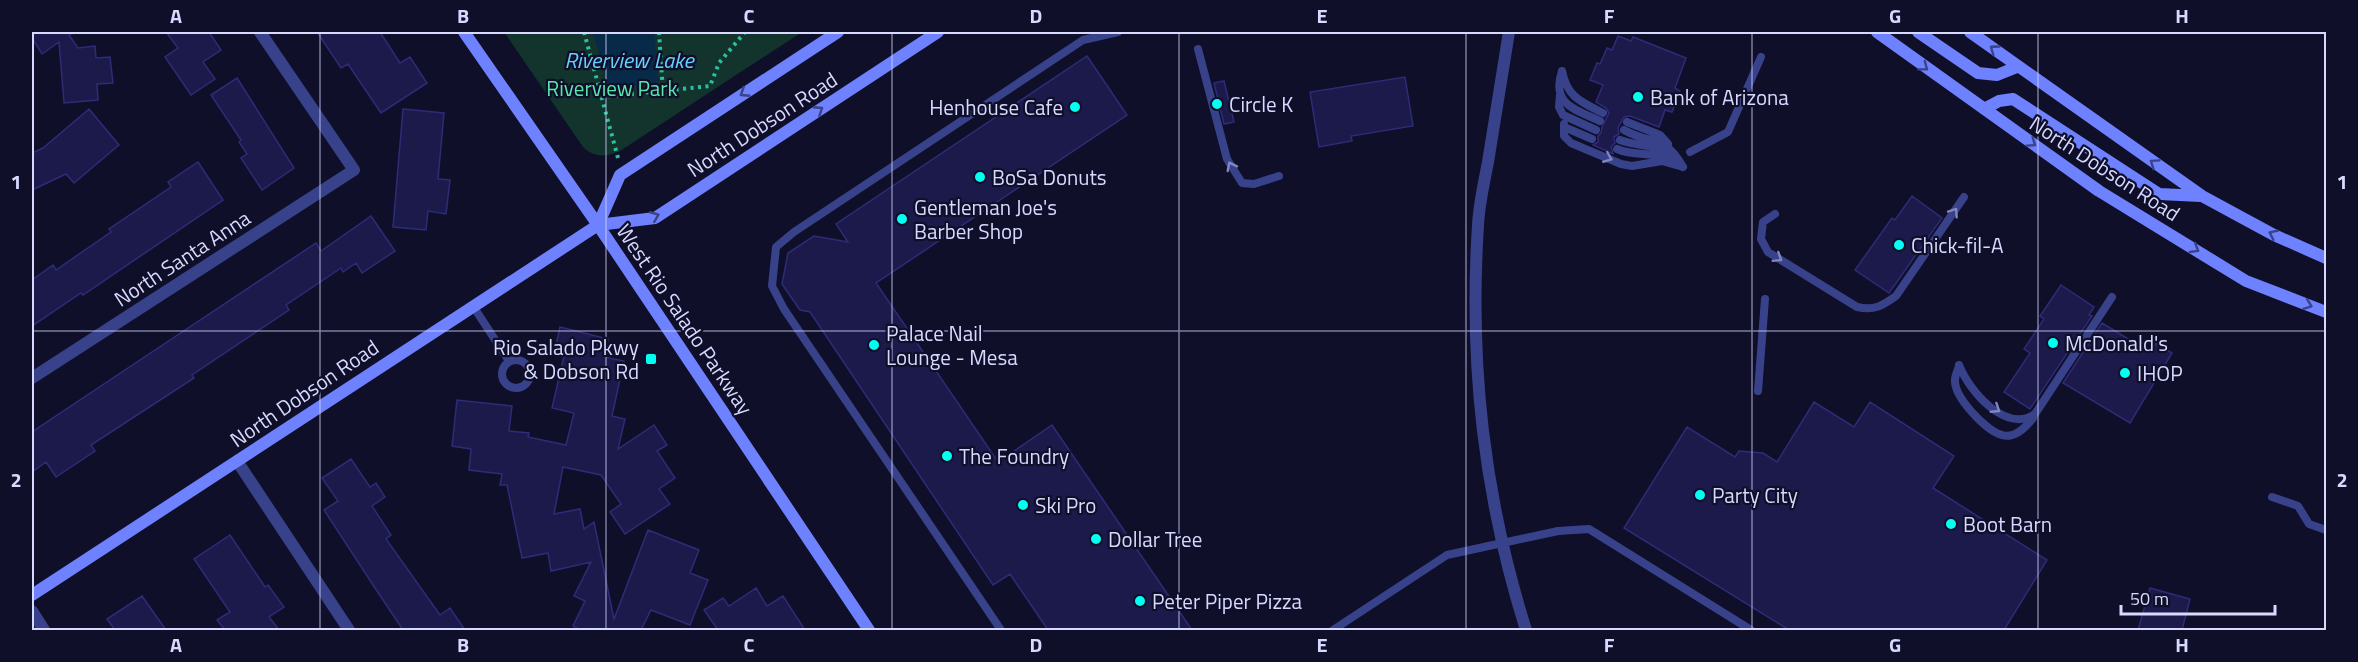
<svg xmlns="http://www.w3.org/2000/svg" width="2358" height="662" font-family="'Titillium Web',sans-serif">
<style>
.green{fill:#12342d}
.water{fill:#082a49}
.building{fill:#1c1a4b;stroke:#2e2b78;stroke-width:1.5}
.lines{fill:none;stroke-linecap:round;stroke-linejoin:round}
.path{stroke:#2ac0a0;stroke-width:4;stroke-dasharray:3 4.5;stroke-linecap:butt}
.lane{stroke:#38428a;stroke-width:8}
.street{stroke:#38428a;stroke-width:12}
.secondary{stroke:#6e81ff;stroke-width:12}
.oneway{stroke:#3a4289}
.oneway2{stroke:#8086bf}
.grid{fill:none;stroke:#d7d9ff;stroke-width:1.5;stroke-opacity:0.55}
.poi-dot{fill:#03fff1;stroke:#0f0f29;stroke-width:2}
.labels{text-anchor:middle;dominant-baseline:central;stroke-width:4.5;stroke-linejoin:round;paint-order:stroke}
.park-label{font-size:21px;fill:#5de5ae;stroke:#0f0f29}
.poi-label{font-size:21px;fill:#d7d9ff;stroke:#0f0f29;text-anchor:start}
.street-label{font-size:21px;fill:#d7d9ff;stroke:#0f0f29}
.water-label{font-size:22px;font-style:italic;fill:#65d0ff;stroke:#0f0f29}
.neatline{fill:none;stroke:#d7d9ff;stroke-width:2}
.grid-label{font-size:20px;text-anchor:middle;font-weight:bold;fill:#d7d9ff}
</style>
<rect width="100%" height="100%" fill="#0f0f29"/>
<path class="green" d="M 504,32 L 802,32 L 620,151 C 607,157 594,158 583,147 Z"/>
<path class="water" d="M 593,32 L 654,32 L 659,84 L 609,90 Z"/>
<path class="building" d="M 32,32 L 75,32 L 69,35 L 78,48 L 95,46 L 96,58 L 110,57 L 113,83 L 97,84 L 98,100 L 64,103 L 59,42 L 42,54 L 32,38 Z
M 166,32 L 209,32 L 221,50 L 203,62 L 215,79 L 191,95 L 165,57 L 178,48 Z
M 317,32 L 380,32 L 400,63 L 410,57 L 427,83 L 381,113 L 348,64 L 341,68 Z
M 1618,36 L 1631,41 L 1633,37 L 1686,58 L 1675,88 L 1680,91 L 1672,112 L 1665,110 L 1659,127 L 1630,116 L 1624,117 L 1618,128 L 1619,134 L 1614,137 L 1615,143 L 1611,147 L 1613,154 L 1593,145 L 1598,142 L 1598,136 L 1601,133 L 1602,127 L 1609,113 L 1606,108 L 1596,102 L 1603,85 L 1590,80 L 1597,63 L 1600,64 L 1607,48 L 1612,50 Z
M 1087,56 L 1127,115 L 876,283 L 998,462 L 1052,425 L 1192,630 L 1048,630 L 1010,574 L 993,585 L 810,312 L 800,310 L 782,284 L 788,253 L 814,236 L 848,242 L 836,224 Z
M 1405,77 L 1413,126 L 1351,136 L 1352,141 L 1319,147 L 1310,92 Z
M 237,78 L 294,168 L 262,190 L 241,158 L 247,154 L 239,142 L 241,140 L 211,95 Z
M 1224,81 L 1234,122 L 1224,124 L 1214,83 Z
M 89,109 L 119,145 L 74,183 L 66,174 L 32,190 L 32,153 L 43,148 Z
M 403,109 L 444,113 L 438,179 L 450,180 L 446,214 L 428,211 L 426,230 L 393,227 Z
M 198,162 L 223,200 L 83,295 L 81,293 L 32,326 L 32,280 L 53,265 L 56,270 L 111,232 L 109,229 L 171,187 L 168,182 Z
M 1912,196 L 1942,218 L 1889,293 L 1855,270 L 1892,218 L 1895,220 Z
M 371,216 L 395,251 L 362,273 L 356,263 L 343,272 L 341,268 L 286,305 L 289,310 L 192,375 L 194,378 L 91,445 L 95,451 L 56,477 L 46,462 L 32,472 L 32,432 L 316,243 L 321,251 Z
M 2061,285 L 2094,307 L 2089,315 L 2092,316 L 2030,409 L 2004,392 L 2030,353 L 2024,349 L 2044,319 L 2040,316 Z
M 2102,323 L 2151,353 L 2156,343 L 2172,353 L 2130,423 L 2063,383 Z
M 560,327 L 608,339 L 604,357 L 624,361 L 612,416 L 625,419 L 618,449 L 654,425 L 667,445 L 657,451 L 675,478 L 659,489 L 670,504 L 625,534 L 610,512 L 621,504 L 601,475 L 563,467 L 554,514 L 580,509 L 584,529 L 594,522 L 614,619 L 648,530 L 699,550 L 690,573 L 708,580 L 690,625 L 651,610 L 641,630 L 581,630 L 573,626 L 585,601 L 574,596 L 591,562 L 551,571 L 548,553 L 522,558 L 507,485 L 500,485 L 502,474 L 469,470 L 471,449 L 452,446 L 457,400 L 512,406 L 509,431 L 529,433 L 528,437 L 566,445 L 574,413 L 552,408 L 564,356 L 554,354 Z
M 1814,402 L 1854,427 L 1870,402 L 1954,456 L 1933,488 L 2047,560 L 2004,630 L 1789,630 L 1624,528 L 1687,427 L 1735,457 L 1739,451 L 1763,453 L 1777,462 Z
M 351,459 L 370,487 L 376,483 L 385,497 L 372,506 L 391,535 L 386,539 L 440,615 L 450,608 L 465,630 L 403,630 L 375,588 L 324,510 L 338,501 L 322,478 Z
M 230,535 L 265,587 L 268,585 L 284,607 L 269,617 L 279,630 L 225,630 L 217,620 L 230,612 L 194,559 Z
M 756,588 L 767,606 L 783,596 L 805,630 L 718,630 L 704,610 L 723,598 L 729,606 Z
M 2150,588 L 2190,599 L 2182,630 L 2138,630 Z
M 142,596 L 166,630 L 115,630 L 107,619 Z"/>
<g class="lines">
<path class="path" d="M 584,32 L 618,158
M 659,32 L 663,92
M 601,97 L 710,86 L 719,63 L 745,32"/>
<path class="lane" d="M 1198,49 L 1227,159 L 1242,183 L 1254,184 L 1279,176
M 1562,71 C 1551,104 1574,109 1600,121
M 1562,71 C 1567,97 1581,102 1603,113
M 1560,95 L 1559,107 L 1563,115 L 1596,130
M 1627,122 L 1660,135 L 1668,144
M 1564,124 L 1564,127 L 1592,139
M 1564,127 L 1564,136 L 1571,143 L 1621,164 L 1632,166 L 1662,161 L 1683,167
M 1624,130 C 1652,146 1664,133 1683,167
M 1620,140 C 1637,147 1655,143 1670,154
M 1617,149 C 1635,157 1652,151 1670,159
M 1690,152 L 1728,132 L 1761,57
M 1775,214 L 1763,222 L 1761,239 L 1768,252 L 1857,307 C 1874,311 1882,306 1896,296 L 1964,197
M 473,306 L 509,361
M502 374a14 14 0 1 1 28 0a14 14 0 1 1-28 0Z
M 1959,365 C 1969,391 2006,434 2035,414 L 2112,297
M 1959,366 C 1958,370 1955,375 1955,380 C 1954,397 1986,431 2002,435 C 2015,439 2026,427 2033,418
M 1758,391 L 1765,299
M 2272,497 L 2298,506 L 2309,524 L 2326,530
M 1001,630 L 784,309 L 772,286 L 776,247 L 794,232 L 1083,40 L 1118,32
M 1333,630 L 1447,555 L 1558,531 L 1589,529 L 1751,630"/>
<path class="street" d="M 1509,32 C 1502,75 1495,119 1488,162 C 1484,183 1479,204 1478,225 C 1469,366 1484,496 1526,630
M 32,378 L 354,170 L 260,32
M 237,461 L 349,630
M 32,611 L 44,630"/>
<path class="secondary" d="M 464,32 L 598,225 L 869,630
M 1877,32 L 2099,191 L 2246,281 L 2326,312
M 1918,32 L 1978,73 L 1997,75 L 2017,67
M 1970,32 L 2202,196 L 2274,235 L 2326,258
M 1984,109 L 1999,101 L 2013,99 L 2159,194 L 2201,196
M 598,225 L 620,175 L 838,32
M 32,595 L 598,225 L 655,218 L 938,32"/>
</g>
<defs><path id="oneway-chevron" d="M-2-3.5L2.5 0L-2 3.5" fill="none" stroke-width="1.6" stroke-linecap="round" stroke-linejoin="round" transform="scale(1.5)"/></defs>
<g class="oneway">
<use href="#oneway-chevron" transform="translate(1994 49) rotate(-144)"/>
<use href="#oneway-chevron" transform="translate(1924 67) rotate(37)"/>
<use href="#oneway-chevron" transform="translate(744 93) rotate(147)"/>
<use href="#oneway-chevron" transform="translate(819 110) rotate(-33)"/>
<use href="#oneway-chevron" transform="translate(2032 143) rotate(35)"/>
<use href="#oneway-chevron" transform="translate(2154 163) rotate(-146)"/>
<use href="#oneway-chevron" transform="translate(655 216) rotate(-22)"/>
<use href="#oneway-chevron" transform="translate(2273 234) rotate(-154)"/>
<use href="#oneway-chevron" transform="translate(2195 249) rotate(31)"/>
<use href="#oneway-chevron" transform="translate(2308 305) rotate(21)"/>
</g>
<g class="oneway2">
<use href="#oneway-chevron" transform="translate(1608 158) rotate(22)"/>
<use href="#oneway-chevron" transform="translate(1231 166) rotate(-117)"/>
<use href="#oneway-chevron" transform="translate(1954 212) rotate(-56)"/>
<use href="#oneway-chevron" transform="translate(1778 258) rotate(32)"/>
<use href="#oneway-chevron" transform="translate(1996 409) rotate(33)"/>
</g>
<path class="grid" d="M 320,32 L 320,630M 606,32 L 606,630M 892,32 L 892,630M 1179,32 L 1179,630M 1466,32 L 1466,630M 1752,32 L 1752,630M 2038,32 L 2038,630M 32,331 L 2326,331"/>
<g class="poi-dot">
<circle cx="1638" cy="97" r="6"/>
<circle cx="1217" cy="104" r="6"/>
<circle cx="1075" cy="107" r="6"/>
<circle cx="980" cy="177" r="6"/>
<circle cx="902" cy="219" r="6"/>
<circle cx="1899" cy="245" r="6"/>
<circle cx="2053" cy="343" r="6"/>
<circle cx="874" cy="345" r="6"/>
<rect x="645" y="353" width="12" height="12" rx="3"/>
<circle cx="2125" cy="373" r="6"/>
<circle cx="947" cy="456" r="6"/>
<circle cx="1700" cy="495" r="6"/>
<circle cx="1023" cy="505" r="6"/>
<circle cx="1951" cy="524" r="6"/>
<circle cx="1096" cy="539" r="6"/>
<circle cx="1140" cy="601" r="6"/>
</g>
<g class="labels">
<g class="park-label">
<text x="612" y="88">Riverview Park</text>
</g>
<g class="poi-label">
<text x="1650" y="97">Bank of Arizona</text>
<text x="1229" y="104">Circle K</text>
<text x="1063" y="107" text-anchor="end">Henhouse Cafe</text>
<text x="992" y="177">BoSa Donuts</text>
<text x="914" y="207">Gentleman Joe's<tspan x="914" dy="24">Barber Shop</tspan></text>
<text x="1911" y="245">Chick-fil-A</text>
<text x="886" y="333">Palace Nail<tspan x="886" dy="24">Lounge - Mesa</tspan></text>
<text x="2065" y="343">McDonald's</text>
<text x="639" y="347" text-anchor="end">Rio Salado Pkwy<tspan x="639" dy="24">&amp; Dobson Rd</tspan></text>
<text x="2137" y="373">IHOP</text>
<text x="959" y="456">The Foundry</text>
<text x="1712" y="495">Party City</text>
<text x="1035" y="505">Ski Pro</text>
<text x="1963" y="524">Boot Barn</text>
<text x="1108" y="539">Dollar Tree</text>
<text x="1152" y="601">Peter Piper Pizza</text>
</g>
<g class="street-label">
<text transform="translate(762 124) rotate(-33)">North Dobson Road</text>
<text transform="translate(2105 168) rotate(33)">North Dobson Road</text>
<text transform="translate(182 258) rotate(-33)">North Santa Anna</text>
<text transform="translate(685 319) rotate(56)">West Rio Salado Parkway</text>
<text transform="translate(304 393) rotate(-34)">North Dobson Road</text>
</g>
<g class="water-label">
<text x="629" y="60">Riverview Lake</text>
</g>
</g>
<rect width="2358" height="662" fill="none" stroke="#0f0f29" stroke-width="66"/>
<path d="M2121 605v9h154v-9" fill="none" stroke="#d7d9ff" stroke-width="3"/>
<text x="2130" y="605" font-size="18" fill="#d7d9ff" stroke="#0f0f29" stroke-width="4.5" paint-order="stroke">50 m</text>
<rect x="33" y="33" width="2292" height="596" class="neatline"/>
<g class="grid-label">
<text x="176" y="23">A</text>
<text x="463" y="23">B</text>
<text x="749" y="23">C</text>
<text x="1036" y="23">D</text>
<text x="1322" y="23">E</text>
<text x="1609" y="23">F</text>
<text x="1895" y="23">G</text>
<text x="2182" y="23">H</text>
<text x="16" y="189">1</text>
<text x="2342" y="189">1</text>
<text x="16" y="487">2</text>
<text x="2342" y="487">2</text>
<text x="176" y="652">A</text>
<text x="463" y="652">B</text>
<text x="749" y="652">C</text>
<text x="1036" y="652">D</text>
<text x="1322" y="652">E</text>
<text x="1609" y="652">F</text>
<text x="1895" y="652">G</text>
<text x="2182" y="652">H</text>
</g>
</svg>
